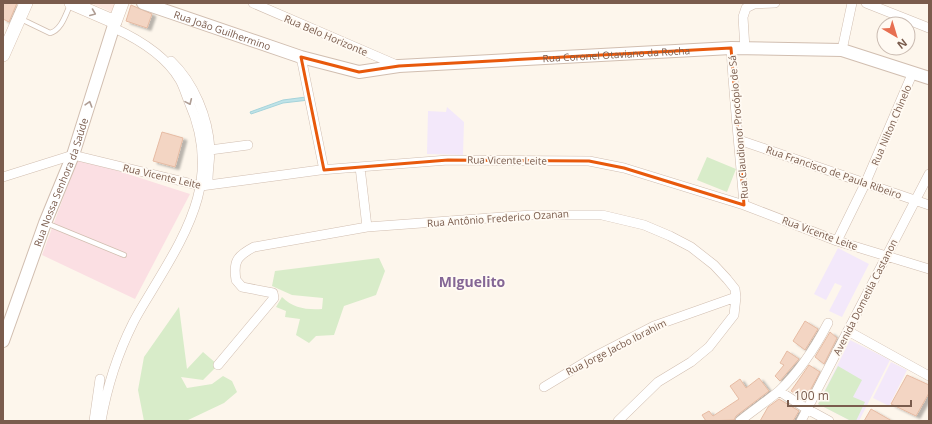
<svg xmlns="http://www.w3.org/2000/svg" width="932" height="424" font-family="'Open Sans',sans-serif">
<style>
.commercial{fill:#fde8e0}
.education{fill:#f3e8fa}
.medical{fill:#fbdfe3}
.green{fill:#d8ecc9}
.water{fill:#bfe3e8;stroke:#a5d3da}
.building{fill:#f3d5c3;stroke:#e6bba3;filter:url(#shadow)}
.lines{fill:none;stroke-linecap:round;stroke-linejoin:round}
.service-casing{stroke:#d1beb0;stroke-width:6}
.minor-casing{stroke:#d1beb0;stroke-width:10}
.tertiary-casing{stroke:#d1beb0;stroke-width:14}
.secondary-casing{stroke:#d6c0b0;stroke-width:14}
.service{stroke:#fff;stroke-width:4.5}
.minor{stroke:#fff;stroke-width:9}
.tertiary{stroke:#fff;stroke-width:12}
.secondary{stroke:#fff;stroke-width:13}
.oneway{stroke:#af9d94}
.marked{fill:none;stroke:#e8590c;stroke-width:3;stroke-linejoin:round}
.labels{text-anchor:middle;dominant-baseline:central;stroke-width:3.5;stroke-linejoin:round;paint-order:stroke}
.street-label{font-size:10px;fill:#7a5c4d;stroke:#fffaf3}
.district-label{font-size:14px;font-weight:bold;fill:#846695;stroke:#fffaf3}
</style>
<defs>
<filter id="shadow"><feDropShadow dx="4" dy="2.5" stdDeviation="1" flood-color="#0004"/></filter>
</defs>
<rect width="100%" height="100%" fill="#fdf6ec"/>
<path class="commercial" d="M 90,3 L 119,3 L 112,12 Z"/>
<path class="education" d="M 447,107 L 464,122 L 463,155 L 427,154 L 428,111 L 446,112 Z
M 838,248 L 869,264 L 842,317 L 829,311 L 842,286 L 835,283 L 826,300 L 814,294 Z
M 850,340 L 890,360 L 859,421 L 851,421 L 818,404 Z
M 891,362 L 907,370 L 889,406 L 873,398 Z"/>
<path class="medical" d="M 78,158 L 190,194 L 135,299 L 42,255 Z"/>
<path class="green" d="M 707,157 L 736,169 L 727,192 L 697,180 Z
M 379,258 L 385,271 L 376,295 L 344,306 L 334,335 L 316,336 L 309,343 L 296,335 L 300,319 L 285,317 L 286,311 L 276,307 L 282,297 C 293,308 306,310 322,309 L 323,298 L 292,295 L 272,286 L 275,271 Z
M 179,307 L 187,369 L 203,352 L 218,365 L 203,380 L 181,377 L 187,388 L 212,384 L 223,376 L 232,381 L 237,392 L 224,403 L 186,421 L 144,421 L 138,390 L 144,357 Z
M 838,366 L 862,380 L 853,397 L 865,402 L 856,421 L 851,421 L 818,404 Z"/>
<path class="water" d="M 306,97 L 309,100 L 283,103 L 251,114 L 250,112 L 283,100 Z"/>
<path class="building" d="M 3,3 L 17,3 L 9,22 L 3,19 Z
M 131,5 L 152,14 L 147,28 L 126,21 Z
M 162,132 L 183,138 L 175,167 L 153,161 Z
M 805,321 L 818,329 L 805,350 L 793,341 Z
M 830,332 L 837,338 L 824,364 L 815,357 Z
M 787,351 L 799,359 L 780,381 L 775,376 L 784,365 L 780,363 Z
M 809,365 L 820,372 L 805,400 L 791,391 Z
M 907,375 L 929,385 L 929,393 L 916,416 L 891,404 Z
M 759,378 L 769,391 L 736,416 L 734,420 L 706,421 L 702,415 L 709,411 L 713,416 L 739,399 L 730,386 L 740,379 L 746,388 Z
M 779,399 L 799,411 L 793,421 L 760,421 L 768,407 Z
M 871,409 L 892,421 L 864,421 Z"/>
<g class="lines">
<g class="service-casing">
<path id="service" d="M 21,19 L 50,33 C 62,30 66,13 71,3
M 46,223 L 124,255"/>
</g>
<g class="minor-casing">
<path id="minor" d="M 253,3 L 399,66
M 866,3 L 929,28
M 731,48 C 734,101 740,153 744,205
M 745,49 L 743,17 L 746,8 L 754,4 L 775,3
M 842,50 L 852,3
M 301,57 L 324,170
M 171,61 C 194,83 208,117 210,149 C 210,159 208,170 208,180
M 739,140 L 929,205
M 210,150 L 248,145
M 360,167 L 367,227
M 3,177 L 73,155 L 201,186 L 320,170 L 448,160 L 589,161 L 624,168 L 744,205 L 837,241 L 929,269
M 837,241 L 865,184 L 913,72
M 848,331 L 929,376
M 218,365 L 274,298 L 273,293 L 242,287 L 236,280 C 233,261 237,256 254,247 L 367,227 L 531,215 L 602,215 L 644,225 L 670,236 L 691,247 L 714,265 L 727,279 L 735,289 L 736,297 L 734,315 L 709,347 L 691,362 L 658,382 L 618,421
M 544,387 L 592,358 L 654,326 L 736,297
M 779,391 L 807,409 L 829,421
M 94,421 L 100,379
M 101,421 C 107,387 117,355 133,323 C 139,311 147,299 154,287 C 191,226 221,174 189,102 C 186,95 184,87 180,80 C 166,56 138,39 114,28
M 740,421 C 752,411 766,402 779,391 C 799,372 815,348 828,323
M 801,421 L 929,174"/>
</g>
<g class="tertiary-casing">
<g id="tertiary">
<path id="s1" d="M 143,3 L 301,57 L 359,72 L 399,66 L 731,48 L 842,50 L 929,78"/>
<path id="s2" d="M 3,341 L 45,223 L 73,155 L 115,22"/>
</g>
</g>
<g class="secondary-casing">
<path id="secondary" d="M 71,3 L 115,22 L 122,3
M 3,55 L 26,3"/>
</g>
<use href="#service" class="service"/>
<use href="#minor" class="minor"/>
<use href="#tertiary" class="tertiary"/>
<use href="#secondary" class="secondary"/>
</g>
<defs><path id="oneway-chevron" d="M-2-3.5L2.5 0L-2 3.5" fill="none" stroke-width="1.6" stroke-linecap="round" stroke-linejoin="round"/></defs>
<g class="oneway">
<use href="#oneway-chevron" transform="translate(93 13) rotate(22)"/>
<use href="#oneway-chevron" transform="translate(189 102) rotate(66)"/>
<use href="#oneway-chevron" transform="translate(89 104) rotate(-73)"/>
</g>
<path class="marked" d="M 731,48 L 744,205 L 624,168 L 589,161 L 448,160 L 324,170 L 301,57 L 359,72 L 399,66 Z"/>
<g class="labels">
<g class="street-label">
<text stroke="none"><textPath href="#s1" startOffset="84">Rua João Guilhermino</textPath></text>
<text transform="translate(326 35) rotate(23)">Rua Belo Horizonte</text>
<text stroke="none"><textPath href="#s1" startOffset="485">Rua Coronel Otaviano da Rocha</textPath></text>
<text transform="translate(891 125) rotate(-67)">Rua Nilton Chinelo</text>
<text transform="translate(738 127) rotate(-95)">Rua Claudionor Procópio de Sá</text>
<text transform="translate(507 160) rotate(1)">Rua Vicente Leite</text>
<text transform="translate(834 172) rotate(19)">Rua Francisco de Paula Ribeiro</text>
<text transform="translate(162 176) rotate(13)">Rua Vicente Leite</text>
<text stroke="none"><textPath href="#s2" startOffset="169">Rua Nossa Senhora da Saúde</textPath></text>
<text transform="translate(498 218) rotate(-4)">Rua Antônio Frederico Ozanan</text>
<text transform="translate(820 233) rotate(20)">Rua Vicente Leite</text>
<text transform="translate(865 297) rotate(-63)">Avenida Dometila Castanon</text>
<text transform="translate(616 347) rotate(-27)">Rua Jorge Jacbo Ibrahim</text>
</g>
<g class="district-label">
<text x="472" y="281">MIguelito</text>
</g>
</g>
<rect width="932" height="424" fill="none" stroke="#7a5c4d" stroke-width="8"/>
<g transform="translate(896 36) rotate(142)"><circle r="19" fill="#fffaf3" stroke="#cabbb1"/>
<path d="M0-3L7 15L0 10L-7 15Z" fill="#e76f51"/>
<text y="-6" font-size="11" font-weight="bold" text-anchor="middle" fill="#7a5c4d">N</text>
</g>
<path d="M788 400v6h123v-6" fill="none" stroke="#7a5c4d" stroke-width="2"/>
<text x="794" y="400" font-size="12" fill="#7a5c4d" stroke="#fffaf3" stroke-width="3" paint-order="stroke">100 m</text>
</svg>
